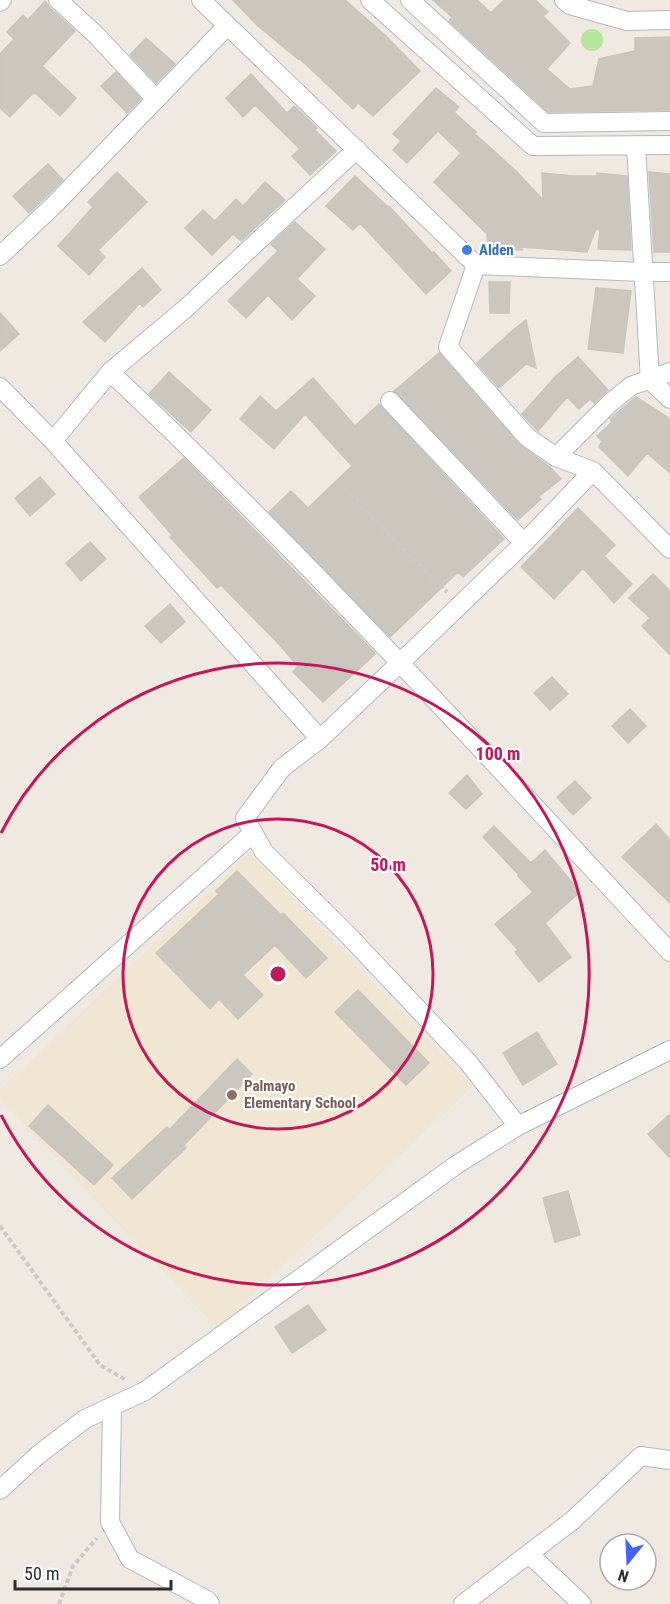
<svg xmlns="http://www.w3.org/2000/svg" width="670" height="1604" font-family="'Roboto Condensed',sans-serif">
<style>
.education{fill:#f0e6d1}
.green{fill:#b6e59e}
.building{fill:#cbc7bf;stroke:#cbc5ba;stroke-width:1.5}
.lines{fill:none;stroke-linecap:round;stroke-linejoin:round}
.street-casing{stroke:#b4b7c1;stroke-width:20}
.path{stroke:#c9c9c9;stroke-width:4;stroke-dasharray:4.5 3;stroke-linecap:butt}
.street{stroke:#fff;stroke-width:18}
.ring{fill:none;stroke:#c2185b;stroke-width:3}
.shop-dot{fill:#3f7fe0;stroke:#fff;stroke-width:2}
.education-dot{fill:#8d6e63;stroke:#fff;stroke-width:2}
.labels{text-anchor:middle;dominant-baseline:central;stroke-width:4.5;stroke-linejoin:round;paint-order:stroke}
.shop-label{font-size:15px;font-weight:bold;fill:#366cbe;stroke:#fff;text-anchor:start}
.education-label{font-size:15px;font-weight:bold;fill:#785e54;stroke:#fff;text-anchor:start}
.centre{fill:#c2185b;stroke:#fff;stroke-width:3}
.ring-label{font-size:18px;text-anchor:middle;font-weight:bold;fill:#c2185b;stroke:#fff;stroke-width:4.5;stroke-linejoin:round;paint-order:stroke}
</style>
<rect width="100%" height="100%" fill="#efe9e1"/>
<path class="education" d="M 250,853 L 472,1087 L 217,1328 L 0,1100 L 0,1090 Z"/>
<path class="green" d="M581 40a11 11 0 1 1 22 0a11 11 0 1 1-22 0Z"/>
<path class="building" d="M 233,0 L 345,0 L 385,35 L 420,71 L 373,116 L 358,103 L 353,109 L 299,58 L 298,59 L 258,26 Z
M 433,0 L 477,0 L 491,13 L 504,0 L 535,0 L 548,12 L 543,16 L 570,43 L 545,71 L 548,70 L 570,89 L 593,86 L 599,59 L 635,51 L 635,38 L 670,37 L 670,110 L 548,112 L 449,21 L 452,17 Z
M 45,1 L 50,8 L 75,31 L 42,66 L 76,98 L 60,116 L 34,92 L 10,117 L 0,108 L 0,54 L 14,39 L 7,32 L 23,15 L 28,20 Z
M 146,38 L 175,64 L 156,83 L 130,55 Z
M 116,72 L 141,99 L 127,113 L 101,86 Z
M 251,74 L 287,113 L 294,106 L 317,128 L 315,130 L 336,151 L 310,175 L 292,156 L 300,149 L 255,105 L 243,117 L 226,98 Z
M 436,88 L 459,107 L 454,112 L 476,132 L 474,133 L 516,171 L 543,200 L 542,173 L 574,176 L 597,176 L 597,173 L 627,176 L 631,250 L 598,249 L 600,230 L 596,229 L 587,252 L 522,247 L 522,250 L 488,249 L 487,234 L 434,182 L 461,153 L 438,131 L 407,163 L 393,150 L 401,141 L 393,134 Z
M 48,164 L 63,180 L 29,213 L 13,196 Z
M 117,172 L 147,202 L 98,250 L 105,257 L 89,275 L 58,246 L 93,207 L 88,202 Z
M 649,172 L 670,174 L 670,252 L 654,252 Z
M 355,176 L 388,207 L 389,206 L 432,253 L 434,252 L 451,271 L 426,294 L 360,223 L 353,230 L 326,206 Z
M 265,182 L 285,200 L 241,241 L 233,234 L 212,255 L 185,228 L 203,210 L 215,221 L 236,199 L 243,206 Z
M 295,222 L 325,249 L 297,279 L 315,296 L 292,320 L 268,295 L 246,318 L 228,301 L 278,251 L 271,244 Z
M 142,268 L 161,290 L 143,307 L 140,303 L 105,342 L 83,322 Z
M 489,282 L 510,282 L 509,313 L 490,313 Z
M 596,288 L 631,291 L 623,353 L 588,349 Z
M 0,313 L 19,334 L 0,351 Z
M 526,320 L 536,368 L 526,364 L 499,388 L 477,363 L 513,330 Z
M 439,353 L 519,444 L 550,467 L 561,479 L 538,497 L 541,499 L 518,520 L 394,391 Z
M 578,357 L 608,390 L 594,403 L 590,399 L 579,409 L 567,397 L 538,431 L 522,414 L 555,377 Z
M 169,372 L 211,410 L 191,432 L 149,394 Z
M 313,378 L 355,426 L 379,404 L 504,539 L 463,577 L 458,572 L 390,637 L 269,512 L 291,491 L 308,508 L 352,466 L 305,414 L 274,449 L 240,419 L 260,396 L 276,411 Z
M 636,397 L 670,419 L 670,473 L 647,453 L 628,476 L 599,447 L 602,441 L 597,436 L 612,422 L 610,419 Z
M 184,458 L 374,652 L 375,654 L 323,702 L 293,672 L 298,666 L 276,641 L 221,585 L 217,588 L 170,537 L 172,535 L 139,497 Z
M 40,477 L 55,494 L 30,516 L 15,498 Z
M 578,508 L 615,545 L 604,556 L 632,584 L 614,603 L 583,568 L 554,599 L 521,567 Z
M 90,542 L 106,559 L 81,581 L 66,563 Z
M 653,574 L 670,591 L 670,655 L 642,626 L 650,618 L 629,598 Z
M 170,604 L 185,622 L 161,643 L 145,626 Z
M 552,677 L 568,694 L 550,710 L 534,693 Z
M 630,709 L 646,726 L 628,743 L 612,726 Z
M 467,775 L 482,794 L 466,809 L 449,793 Z
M 575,781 L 591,798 L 573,815 L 557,797 Z
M 656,824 L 670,840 L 670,903 L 622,857 Z
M 494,826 L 531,863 L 545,850 L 580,892 L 545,923 L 571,957 L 539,982 L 515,952 L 518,950 L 495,924 L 533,892 L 518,876 L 519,875 L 483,837 Z
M 237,871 L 281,915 L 283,913 L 327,958 L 306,978 L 275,945 L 243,975 L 263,995 L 238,1019 L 219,999 L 210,1009 L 156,953 L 219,894 L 216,891 Z
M 358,990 L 429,1063 L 406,1085 L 335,1012 Z
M 537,1032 L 557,1064 L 523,1085 L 503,1053 Z
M 237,1059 L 252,1074 L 184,1145 L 186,1148 L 132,1199 L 112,1178 L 167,1127 L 169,1130 Z
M 48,1105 L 113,1165 L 94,1185 L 29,1126 Z
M 670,1114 L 670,1158 L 648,1134 Z
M 568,1191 L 580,1235 L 555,1242 L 543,1198 Z
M 308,1305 L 326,1330 L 292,1353 L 275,1327 Z"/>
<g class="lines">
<g class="street-casing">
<path id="street" d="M 58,0 L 96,35 L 156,99
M 201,0 L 476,265 L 642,272 L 670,272
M 370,0 L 533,146 L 670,145
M 410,0 L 544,123 L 670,121
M 564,0 L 570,5 L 627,21 L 670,20
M 0,2 L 2,0
M 636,146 L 650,380 L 670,399
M 357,149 L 185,309 L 110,372 C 306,556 487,756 670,952
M 0,256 L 54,205 L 227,26
M 476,265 L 448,347 L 527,437 L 556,457
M 670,372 L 631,386 L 609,404 L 556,457 L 593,471 L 670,549
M 0,387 L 53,441 L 320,739
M 390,401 L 524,543
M 53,441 L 110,372
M 0,1059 L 253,833
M 518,1126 L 468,1062 L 347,934 L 264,852 L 245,818 L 282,768 L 320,739 L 400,663 L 524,543 L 593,471
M 112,1407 L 110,1522 L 130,1559 L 207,1600 L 210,1604
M 0,1490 L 38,1455 L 85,1419 L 145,1391 L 456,1165 L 518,1126 L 670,1050
M 529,1554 L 582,1604
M 463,1604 L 573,1520 L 641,1456 L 670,1460"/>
</g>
<path class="path" d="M 345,489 L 447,592
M 0,1226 L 100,1365 L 126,1380
M 59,1604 L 73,1566 L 97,1538"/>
<use href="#street" class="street"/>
</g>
<g class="ring">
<circle cx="278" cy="974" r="155"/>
<path d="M1 833A311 311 0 1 1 1 1115"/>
</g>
<circle class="shop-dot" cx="467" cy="250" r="6"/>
<circle class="education-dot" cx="232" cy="1095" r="6"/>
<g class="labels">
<g class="shop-label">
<text x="479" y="250">Alden</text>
</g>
<g class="education-label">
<text x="244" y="1086">Palmayo<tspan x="244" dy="17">Elementary School</tspan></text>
</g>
</g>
<circle cx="278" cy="974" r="9" class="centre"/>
<g class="ring-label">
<text x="498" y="760">100 m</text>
<text x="388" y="871">50 m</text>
</g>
<g transform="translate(628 1562) rotate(198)"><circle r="28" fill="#ffffff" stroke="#ababab" stroke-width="1.5"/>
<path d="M0-4.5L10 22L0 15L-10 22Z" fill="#4264fb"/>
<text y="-9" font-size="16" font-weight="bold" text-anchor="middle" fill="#2e2e2e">N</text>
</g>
<path d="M15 1580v9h156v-9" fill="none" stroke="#2e2e2e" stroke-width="3"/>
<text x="24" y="1580" font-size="18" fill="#2e2e2e" stroke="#ffffff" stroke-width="4.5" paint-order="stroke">50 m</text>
</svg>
